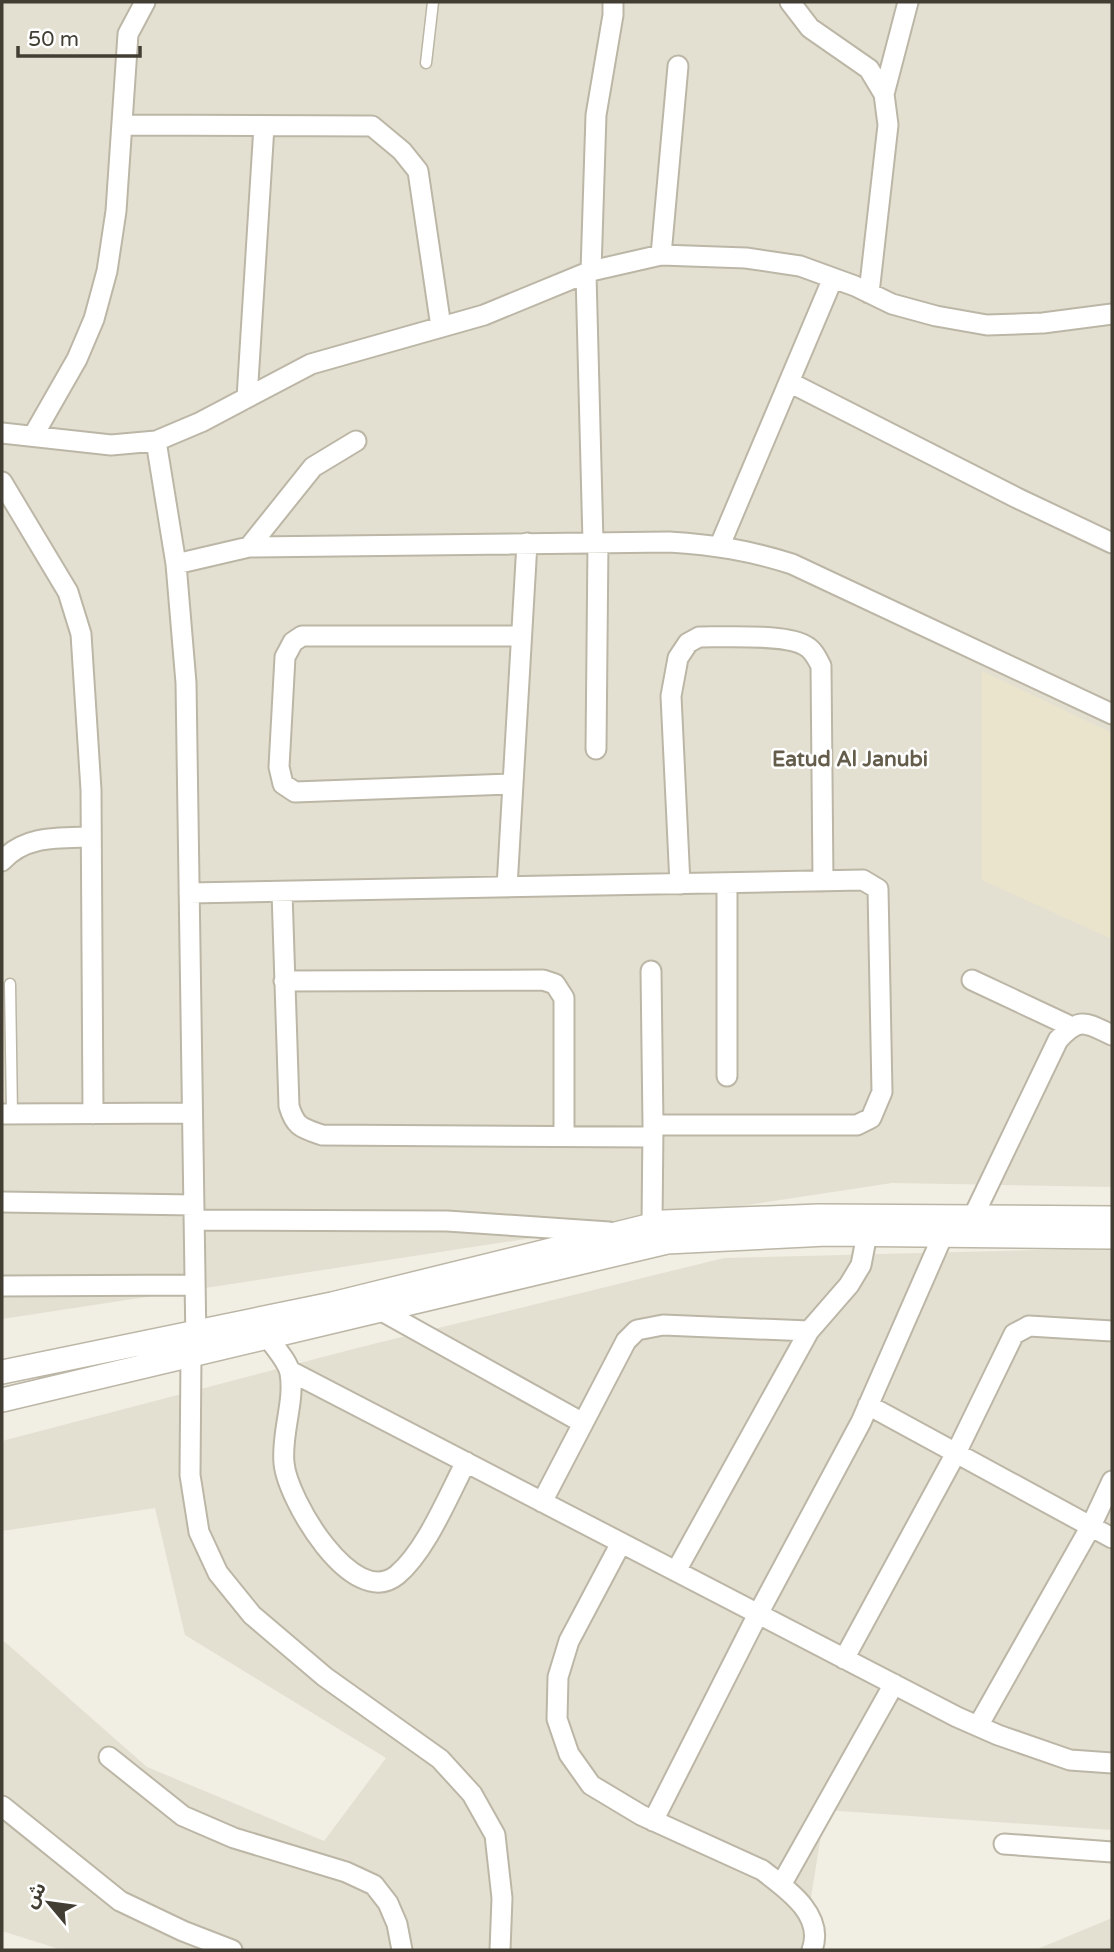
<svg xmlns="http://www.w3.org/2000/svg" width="1114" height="1952" font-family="'Varela Round','Noto Sans Arabic',sans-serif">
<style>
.residential{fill:#e4e0d1}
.education{fill:#eae4cd}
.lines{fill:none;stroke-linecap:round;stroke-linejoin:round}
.service-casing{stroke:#bcb6a6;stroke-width:13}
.minor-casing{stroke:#bcb6a6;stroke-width:23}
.tertiary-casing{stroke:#bcb6a6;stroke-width:26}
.service{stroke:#fff;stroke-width:10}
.minor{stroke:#fff;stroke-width:19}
.tertiary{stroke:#fff;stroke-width:23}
.labels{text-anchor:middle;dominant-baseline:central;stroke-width:5;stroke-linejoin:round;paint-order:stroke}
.neighbourhood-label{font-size:21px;font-weight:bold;fill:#645d4b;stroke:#fff}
</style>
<rect width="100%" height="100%" fill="#f1eee3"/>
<path class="residential" d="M 2,2 L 1112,2 L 1112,1187 L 892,1183 L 2,1319 Z
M 1112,1248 L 1112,1830 L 825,1810 L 803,1947 L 812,1950 L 62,1950 L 2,1931 L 2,1643 L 5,1642 L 147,1767 L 324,1841 L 386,1758 L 185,1635 L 155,1508 L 2,1531 L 2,1441 L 361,1347 L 724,1258 Z
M 1112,1918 L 1112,1950 L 1035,1950 Z"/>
<path class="education" d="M 982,671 L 1112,733 L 1112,939 L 982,880 Z"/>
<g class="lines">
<g class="service-casing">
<path id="service" d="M 426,63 L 433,2
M 10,984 L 12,1114"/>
</g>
<g class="minor-casing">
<path id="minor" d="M 790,2 L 810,28 L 869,69 L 884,94 L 888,125 L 869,293
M 884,94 L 908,2
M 122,125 L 372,126 L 402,151 L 418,171 L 441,327
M 661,255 L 678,66
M 591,271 L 661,255 L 746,258 L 800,266 L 855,286 L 892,304 L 936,316 L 987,325 L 1043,323 L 1112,314
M 586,274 L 593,542
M 789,382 L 833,278
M 247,398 L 264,126
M 2,433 L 111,445 L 156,441 L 201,422 L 311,364 L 484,315 L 591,271 L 596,115 L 613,15 L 613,2
M 33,436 L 77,359 L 94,319 L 107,271 L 116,211 L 128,34 L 145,2
M 156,441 L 176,564 L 186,683 L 196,1344
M 2,482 L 68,592 L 81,634 L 91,790 L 93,1114
M 720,545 L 789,382 L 1017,498 L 1112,543
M 249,547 L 313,467 L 356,441
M 176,564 L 249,547 L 669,542 C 715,545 748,550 792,564 L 1112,714
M 596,749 L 598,542
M 512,784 L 295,792 L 283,784 L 279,767 L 285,657 L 293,642 L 302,636 L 521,636
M 2,861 C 25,835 59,838 91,837
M 727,883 L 727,1076
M 680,884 L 671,696 L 678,658 L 688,643 L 699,637 C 723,637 785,634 804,645 C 813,649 817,658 821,666 L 823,881
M 507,887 L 527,543
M 282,892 L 289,1106 C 295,1127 302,1128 322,1135 L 652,1137
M 189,893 L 863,880 L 878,889 L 882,1092 L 871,1118 L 857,1125 L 653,1125
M 651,971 L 653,1125 L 652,1225
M 972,980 L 1070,1026
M 284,981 L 543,980 L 555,984 L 564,998 L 564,1136
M 2,1114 L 191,1113
M 2,1202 L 194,1205
M 973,1217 L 1058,1040 C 1080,1016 1086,1023 1112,1035
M 194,1220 L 447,1221 L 609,1232
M 2,1286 L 194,1285
M 380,1310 L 583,1423
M 268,1337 C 274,1347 288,1361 290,1373 C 295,1402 281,1433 284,1463 C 287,1499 353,1611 397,1575 C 426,1551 448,1496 466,1462
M 191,1355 L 190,1475 L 199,1532 L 218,1573 L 252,1615 L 325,1677 L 440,1759 L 472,1794 L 495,1835 L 502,1898 L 500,1950
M 290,1371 L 957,1717 L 998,1735 L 1070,1760 L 1112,1763
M 868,1405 L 1112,1538
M 542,1502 L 626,1341 L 637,1330 L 663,1325 L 809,1331
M 621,1543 L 569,1641 L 558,1677 L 557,1719 L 569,1754 L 591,1785 L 641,1815 L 762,1870 C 787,1889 825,1915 812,1950
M 676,1571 L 809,1331 L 849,1285 L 861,1265 L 867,1234
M 844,1659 L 956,1453 L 1014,1334 L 1029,1326 L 1112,1331
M 978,1726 L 1091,1526 L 1112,1481
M 109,1757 L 183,1816 L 234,1838 L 346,1872 L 374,1885 L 388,1903 L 397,1924 L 402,1950
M 2,1806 L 120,1901 L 183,1931 L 232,1950
M 653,1821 L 758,1614 L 861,1422 L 943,1235
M 1004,1844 L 1112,1852
M 781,1885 L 894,1684"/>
</g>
<g class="tertiary-casing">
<path id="tertiary" d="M 2,1372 L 332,1304 L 664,1222 L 819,1216 L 1112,1218
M 2,1400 L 667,1242 L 827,1234 L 1112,1237"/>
</g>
<use href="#service" class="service"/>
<use href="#minor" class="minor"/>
<use href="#tertiary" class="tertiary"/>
</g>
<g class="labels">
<g class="neighbourhood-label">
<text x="850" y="759">Eatud Al Janubi</text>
</g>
</g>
<rect width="1114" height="1952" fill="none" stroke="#423e33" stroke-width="7"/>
<g transform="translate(49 1903) rotate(299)" stroke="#ffffff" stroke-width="5" paint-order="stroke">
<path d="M0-5L12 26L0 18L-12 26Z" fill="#423e33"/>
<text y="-10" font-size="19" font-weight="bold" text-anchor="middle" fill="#423e33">ش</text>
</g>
<path d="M18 46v10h122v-10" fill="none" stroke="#423e33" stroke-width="3.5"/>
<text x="28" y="46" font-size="21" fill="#423e33" stroke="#ffffff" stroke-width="5" paint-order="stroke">50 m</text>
</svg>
